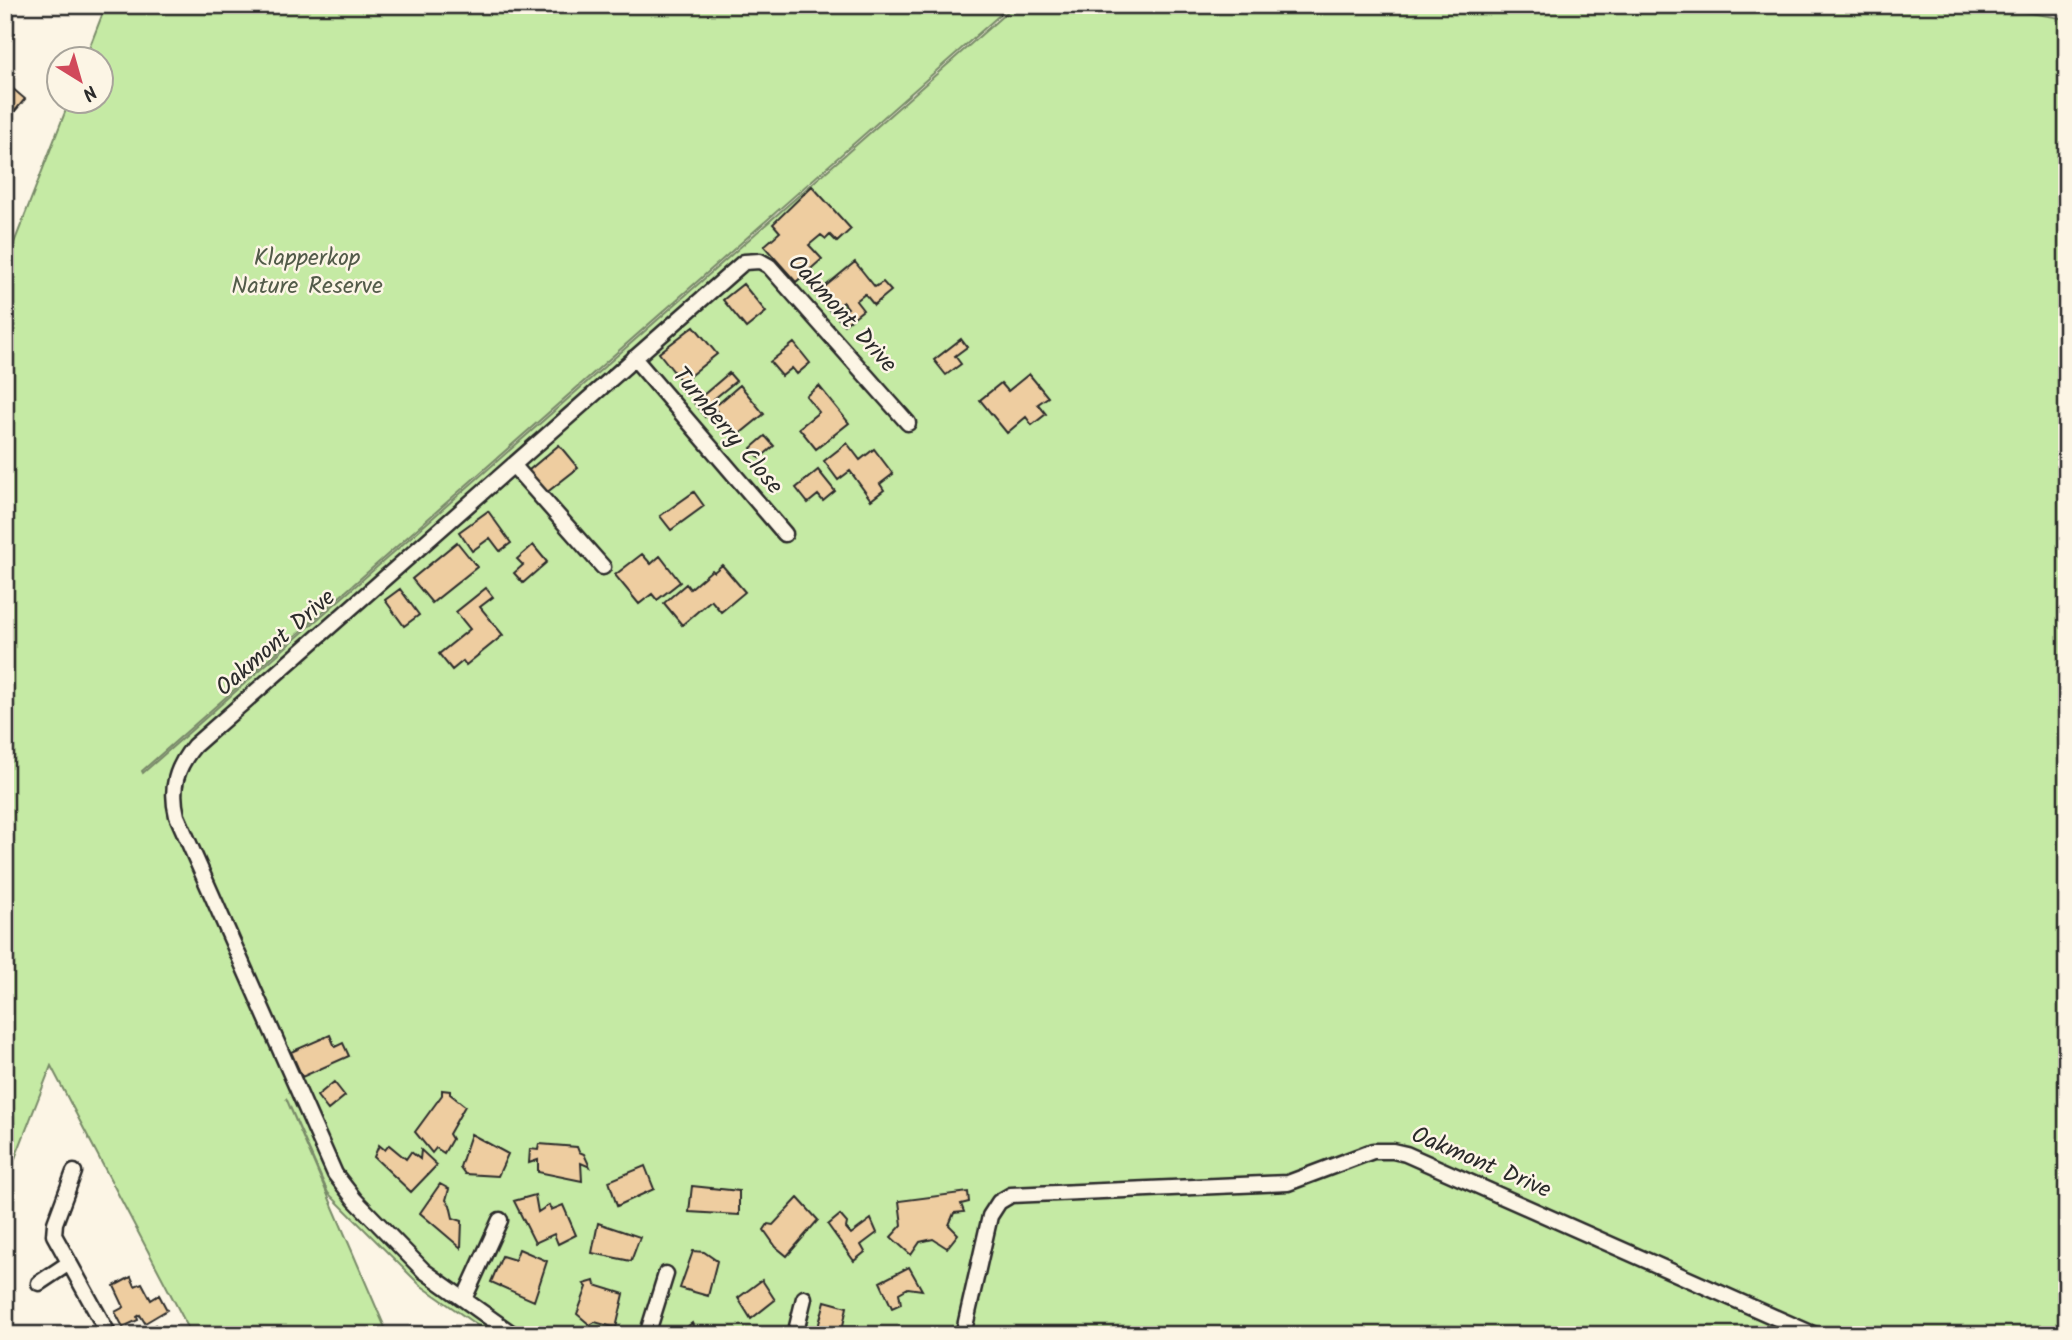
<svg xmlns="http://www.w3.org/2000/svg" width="2072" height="1340" font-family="Kalam,sans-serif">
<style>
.green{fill:#c5eaa4;stroke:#788a68;stroke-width:2}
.building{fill:#eecda0;stroke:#2b2b2b;stroke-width:2}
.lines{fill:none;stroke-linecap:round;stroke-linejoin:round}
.minor-casing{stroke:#2b2b2b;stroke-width:19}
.minor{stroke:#fcf5e5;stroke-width:14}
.labels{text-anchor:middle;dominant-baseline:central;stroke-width:5;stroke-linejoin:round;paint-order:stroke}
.park-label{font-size:24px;fill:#525b49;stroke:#fcf5e5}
.street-label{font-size:24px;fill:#2b2b2b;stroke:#fcf5e5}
</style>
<rect width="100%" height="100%" fill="#fcf5e5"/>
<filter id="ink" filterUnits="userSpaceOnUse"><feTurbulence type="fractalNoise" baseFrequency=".0143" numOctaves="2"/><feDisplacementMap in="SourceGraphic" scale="14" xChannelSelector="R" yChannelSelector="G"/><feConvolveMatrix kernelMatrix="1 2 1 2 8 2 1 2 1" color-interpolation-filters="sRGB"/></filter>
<g filter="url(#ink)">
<path class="green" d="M 106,5 L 1011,5 L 142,771 L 143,773 L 1015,5 L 1981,5 L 2067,19 L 2067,1335 L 491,1335 L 420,1285 L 328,1193 L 286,1098 L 386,1330 L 399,1335 L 192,1335 L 51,1066 L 5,1184 L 5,266 L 69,102 L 102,102 L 102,60 L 85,59 Z"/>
<path class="building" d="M 5,82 L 25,99 L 5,123 Z
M 812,186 L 851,229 L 837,242 L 830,235 L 826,239 L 821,235 L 809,245 L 822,259 L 796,282 L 764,246 L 780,232 L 773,224 Z
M 855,262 L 875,287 L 883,282 L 891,291 L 874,305 L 865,294 L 856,301 L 863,310 L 844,325 L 836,316 L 848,308 L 843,302 L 831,312 L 816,294 Z
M 743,284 L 766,312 L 746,328 L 723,300 Z
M 694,326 L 717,354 L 682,382 L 659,353 Z
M 961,339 L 967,347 L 955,356 L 961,364 L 946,375 L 934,360 Z
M 794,343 L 810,363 L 797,374 L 792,368 L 782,376 L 770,362 Z
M 729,373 L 736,381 L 714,399 L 718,404 L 740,385 L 764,414 L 737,436 L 715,409 L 705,417 L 694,403 Z
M 1029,374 L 1048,397 L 1038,404 L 1046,414 L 1032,425 L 1026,417 L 1007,433 L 980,400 L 1001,383 L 1008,391 Z
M 819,386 L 849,423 L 816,449 L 799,428 L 819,412 L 806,396 Z
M 765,436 L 774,446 L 760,458 L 751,448 Z
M 847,443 L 860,460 L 874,449 L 893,474 L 880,484 L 884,490 L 871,500 L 850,471 L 838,480 L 824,461 Z
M 559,445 L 578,468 L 546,493 L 528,471 Z
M 818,470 L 835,491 L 823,501 L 818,495 L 808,503 L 796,488 Z
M 694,492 L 704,506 L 671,530 L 660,516 Z
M 488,511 L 511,543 L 500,551 L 490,538 L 472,551 L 459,532 Z
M 457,542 L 477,567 L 432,603 L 412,579 Z
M 533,545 L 547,562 L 523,583 L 514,573 L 523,565 L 517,559 Z
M 642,554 L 651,564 L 660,556 L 680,582 L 657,600 L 652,594 L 639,604 L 615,575 Z
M 722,565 L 745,592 L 721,612 L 711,600 L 682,625 L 664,603 L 686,584 L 690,589 L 712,570 L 714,572 Z
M 486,588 L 493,597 L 480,607 L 503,635 L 466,665 L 463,661 L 452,670 L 439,654 L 470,629 L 456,612 Z
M 400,589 L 419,615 L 404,626 L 385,600 Z
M 330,1035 L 335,1047 L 343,1043 L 349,1056 L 302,1077 L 291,1052 Z
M 334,1082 L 345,1096 L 328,1110 L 317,1096 Z
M 442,1090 L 450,1091 L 450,1094 L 465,1106 L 449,1134 L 452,1139 L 444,1153 L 436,1148 L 432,1153 L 415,1132 L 442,1095 Z
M 471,1134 L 508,1154 L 498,1176 L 465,1174 L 460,1167 Z
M 539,1144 L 577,1147 L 579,1152 L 584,1154 L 590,1167 L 581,1163 L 582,1181 L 538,1172 L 538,1160 L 529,1163 L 530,1149 L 538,1150 Z
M 379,1145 L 385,1150 L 389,1145 L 406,1159 L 411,1152 L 420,1159 L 421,1150 L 437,1165 L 411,1192 L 374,1157 Z
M 645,1166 L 654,1189 L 617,1206 L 609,1181 Z
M 440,1184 L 449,1189 L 446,1200 L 450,1205 L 453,1218 L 462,1221 L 461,1248 L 420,1213 Z
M 692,1186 L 739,1191 L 739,1215 L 689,1212 Z
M 968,1192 L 969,1202 L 961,1204 L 964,1212 L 954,1213 L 949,1225 L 958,1234 L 947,1248 L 933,1239 L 920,1242 L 911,1255 L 891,1237 L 902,1225 L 899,1201 Z
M 535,1195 L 538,1212 L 549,1205 L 551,1210 L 563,1205 L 576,1235 L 558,1244 L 554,1234 L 535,1243 L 514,1201 Z
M 798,1198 L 818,1220 L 787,1256 L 776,1247 L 764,1230 L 768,1224 L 773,1225 Z
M 840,1215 L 847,1223 L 846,1228 L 851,1234 L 871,1219 L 877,1233 L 861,1245 L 865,1252 L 854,1261 L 828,1225 Z
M 598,1223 L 640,1237 L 631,1261 L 592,1253 Z
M 519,1249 L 547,1261 L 534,1301 L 491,1282 L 502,1256 L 515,1260 Z
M 693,1251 L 704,1252 L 717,1261 L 708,1296 L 680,1288 Z
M 909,1267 L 922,1290 L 908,1288 L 899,1293 L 901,1304 L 892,1308 L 880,1282 Z
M 131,1277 L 135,1286 L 142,1283 L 151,1300 L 159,1295 L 167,1310 L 145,1323 L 140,1315 L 137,1317 L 138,1320 L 123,1327 L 115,1312 L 124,1307 L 114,1286 Z
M 762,1280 L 775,1300 L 751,1319 L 738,1298 Z
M 594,1281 L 595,1285 L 624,1294 L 616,1328 L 595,1322 L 590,1325 L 577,1314 L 587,1287 L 584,1284 Z
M 825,1301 L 847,1307 L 841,1335 L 816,1335 Z
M 692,1323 L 697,1335 L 669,1335 L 675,1331 L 678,1334 Z
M 155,1325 L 159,1333 L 165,1329 L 169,1335 L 177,1331 L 179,1335 L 139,1335 Z"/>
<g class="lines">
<g class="minor-casing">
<path id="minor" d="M 634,358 L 785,534
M 513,465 L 603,567
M 74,1172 L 55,1223 L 54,1235 L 109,1335
M 39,1283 L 69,1263
M 464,1299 L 500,1220
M 514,1335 L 424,1271 L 355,1200 L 335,1174 L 177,816 C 170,788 176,768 194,746 L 744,262 L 760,261 L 769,266 L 908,423
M 647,1335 L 666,1274
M 795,1335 L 804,1298
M 963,1335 L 990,1216 L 999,1202 L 1011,1195 L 1288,1183 L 1373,1151 L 1393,1151 L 1406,1154 L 1815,1335"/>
</g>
<use href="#minor" class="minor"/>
</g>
</g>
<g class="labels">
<g class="park-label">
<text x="307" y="258">Klapperkop<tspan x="307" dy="28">Nature Reserve</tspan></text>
</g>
<g class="street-label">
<text transform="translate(842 314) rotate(48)">Oakmont Drive</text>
<text transform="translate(727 431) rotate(50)">Turnberry Close</text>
<text transform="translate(276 643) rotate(-41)">Oakmont Drive</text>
<text transform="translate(1481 1163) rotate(23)">Oakmont Drive</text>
</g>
</g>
<rect width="2072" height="1340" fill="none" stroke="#fcf5e5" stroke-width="28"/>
<rect x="14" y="14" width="2044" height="1312" fill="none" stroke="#2b2b2b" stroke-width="2.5" filter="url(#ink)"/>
<g transform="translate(80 80) rotate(143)"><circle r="33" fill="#fcf5e5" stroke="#a8a49b" stroke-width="2"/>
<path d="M0-5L12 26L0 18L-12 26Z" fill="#d1495b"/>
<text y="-10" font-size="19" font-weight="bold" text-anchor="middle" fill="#2b2b2b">N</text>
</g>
</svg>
